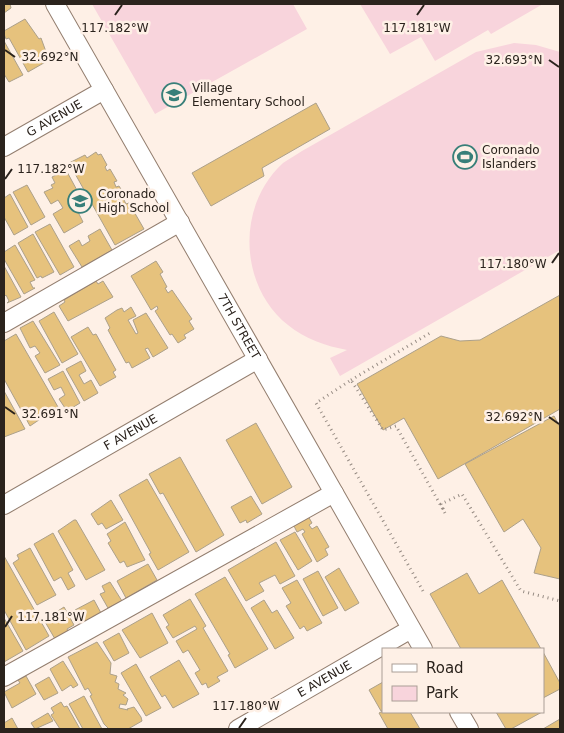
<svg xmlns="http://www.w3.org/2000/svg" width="564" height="733" font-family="'DejaVu Sans',sans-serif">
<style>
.green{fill:#f8d4dc}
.building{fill:#e6c27d;stroke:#aca08a}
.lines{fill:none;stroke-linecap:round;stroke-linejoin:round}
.minor-casing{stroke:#937e6f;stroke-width:20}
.path{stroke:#978c84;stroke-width:3;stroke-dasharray:1 4;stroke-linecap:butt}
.minor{stroke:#fff;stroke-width:18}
.ticks{fill:none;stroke:#2b231d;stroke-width:2}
.labels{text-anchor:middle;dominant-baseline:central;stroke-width:5;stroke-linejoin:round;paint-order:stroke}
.poi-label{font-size:12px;fill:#2b231d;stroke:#fef0e6;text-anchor:start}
.street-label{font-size:12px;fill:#2b231d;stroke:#fef0e6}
.ticks-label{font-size:12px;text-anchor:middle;fill:#2b231d;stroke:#fef0e6;stroke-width:5;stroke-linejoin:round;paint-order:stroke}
</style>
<rect width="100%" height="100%" fill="#fef0e6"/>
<path class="green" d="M 92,4 L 293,4 L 307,29 L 155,114 Z
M 360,4 L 543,4 L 491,34 L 488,30 L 435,61 L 421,37 L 390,54 Z
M 514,43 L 536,45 L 560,52 L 560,250 L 340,376 L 330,358 L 347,350 C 326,346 305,339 288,325 C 239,286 236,206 283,163 C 289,159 296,155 302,151 L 476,52 Z"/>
<path class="building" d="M 4,4 L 10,4 L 11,8 L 4,13 Z
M 25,19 L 39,39 L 41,38 L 49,60 L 28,72 L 9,38 L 6,39 L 4,34 L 4,31 Z
M 4,41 L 23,75 L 9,82 L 4,74 Z
M 316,103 L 330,129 L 262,168 L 264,176 L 211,206 L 192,173 Z
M 96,152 L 98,155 L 101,154 L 107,165 L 105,167 L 107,171 L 110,169 L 117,181 L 114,182 L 116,187 L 119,186 L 126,197 L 123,198 L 126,204 L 129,203 L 144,229 L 115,245 L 69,163 L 85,155 L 87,158 Z
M 66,170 L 85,205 L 77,210 L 83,222 L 64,233 L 53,214 L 63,208 L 58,200 L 51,204 L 44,192 L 53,188 L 51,185 L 55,183 L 52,177 Z
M 27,185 L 45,217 L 31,225 L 13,192 Z
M 10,194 L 28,227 L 14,235 L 4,217 L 4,198 Z
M 50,224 L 74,267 L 60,275 L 35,232 Z
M 100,229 L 112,250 L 82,267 L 69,246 L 79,240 L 82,246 L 90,241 L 88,236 Z
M 33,234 L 54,272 L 42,278 L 41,276 L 37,278 L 18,243 Z
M 15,245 L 35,280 L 30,282 L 33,288 L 35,288 L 24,294 L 4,259 L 4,252 Z
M 156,261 L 163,272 L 160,274 L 167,287 L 165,288 L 168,293 L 172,290 L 192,319 L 189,321 L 194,329 L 184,335 L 186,338 L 178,343 L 172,334 L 170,335 L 155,311 L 158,309 L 157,306 L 151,310 L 131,276 Z
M 4,266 L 21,297 L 7,303 L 9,301 L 6,295 L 4,297 Z
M 96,281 L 98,284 L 103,281 L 113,297 L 68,321 L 59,306 L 65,302 L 64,300 Z
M 560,295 L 560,409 L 438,479 L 404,418 L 383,430 L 357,384 L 441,336 L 460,341 L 480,340 Z
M 131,307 L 136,316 L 128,320 L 136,334 L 138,333 L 133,320 L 146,313 L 168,348 L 153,357 L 148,348 L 145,349 L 150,358 L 132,368 L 129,362 L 126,363 L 108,330 L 110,328 L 105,318 L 117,310 L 122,308 L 124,312 Z
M 54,312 L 78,354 L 62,363 L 39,321 Z
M 33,321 L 60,365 L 45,373 L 35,356 L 40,353 L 35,346 L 30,348 L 20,328 Z
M 88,327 L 93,335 L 96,334 L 116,370 L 113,372 L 116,377 L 100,386 L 71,337 Z
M 16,334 L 58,407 L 30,426 L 4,379 L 4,341 Z
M 81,361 L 86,371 L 79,375 L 84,384 L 91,380 L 98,393 L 84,401 L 66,369 Z
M 63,371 L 80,403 L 67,411 L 59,399 L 65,395 L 61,387 L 54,390 L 48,379 Z
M 4,391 L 25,429 L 4,437 Z
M 554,416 L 560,427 L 560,579 L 534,573 L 541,548 L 523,519 L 504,532 L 465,464 Z
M 256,423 L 292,487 L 262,504 L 226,440 Z
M 180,457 L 224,535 L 196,552 L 163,493 L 160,494 L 149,474 Z
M 147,479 L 189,552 L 158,570 L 149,554 L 151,553 L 119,495 Z
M 251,496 L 262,514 L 247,523 L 246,520 L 240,523 L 231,507 Z
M 111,500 L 123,520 L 106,529 L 102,523 L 98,525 L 91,514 Z
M 308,516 L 312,523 L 309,525 L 312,529 L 317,526 L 329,547 L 325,549 L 328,555 L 317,562 L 302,534 L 305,532 L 303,529 L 297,532 L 293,524 Z
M 74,520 L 76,520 L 105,570 L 86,580 L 58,531 Z
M 125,522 L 145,560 L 127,567 L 124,561 L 120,563 L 108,543 L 111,541 L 107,534 Z
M 295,532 L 312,561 L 298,570 L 280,540 Z
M 53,533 L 73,570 L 68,573 L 75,586 L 68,590 L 61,577 L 54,581 L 34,544 Z
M 276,542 L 295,576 L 280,584 L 275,575 L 259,583 L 264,591 L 246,601 L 228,570 Z
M 30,548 L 56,595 L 37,605 L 13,563 L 19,559 L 17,555 Z
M 4,556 L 49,636 L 26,650 L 4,610 Z
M 148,564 L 157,580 L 126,598 L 117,581 Z
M 339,568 L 359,603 L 345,611 L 325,577 Z
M 318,571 L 338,608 L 323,616 L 303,579 Z
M 467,573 L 479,594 L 502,580 L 541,649 L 461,649 L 430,594 Z
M 225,577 L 268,649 L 235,668 L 228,655 L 230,654 L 195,594 Z
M 297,580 L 322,623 L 307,631 L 304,626 L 300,629 L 286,606 L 291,603 L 282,588 Z
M 110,582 L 122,601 L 108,608 L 100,594 L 105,592 L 102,586 Z
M 190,599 L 206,626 L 203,628 L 228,671 L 217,677 L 220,681 L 208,688 L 206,683 L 202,685 L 195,673 L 200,670 L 188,650 L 183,653 L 176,641 L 197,629 L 195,626 L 173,638 L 166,627 L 169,625 L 163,615 Z
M 94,600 L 101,613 L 82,623 L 75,610 Z
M 264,600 L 272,613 L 277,610 L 294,638 L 275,649 L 251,608 Z
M 64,607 L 74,625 L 67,629 L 68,631 L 55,639 L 44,620 Z
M 152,613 L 168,643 L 140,658 L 122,630 Z
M 4,618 L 23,651 L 4,662 Z
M 119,633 L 129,653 L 114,661 L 103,642 Z
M 97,642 L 111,663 L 110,674 L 117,676 L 115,682 L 119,684 L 118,689 L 126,693 L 123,695 L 128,699 L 126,705 L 120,704 L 119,708 L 128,710 L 127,709 L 134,707 L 141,717 L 142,721 L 128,729 L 109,729 L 104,724 L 90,696 L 92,695 L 88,688 L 85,690 L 68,657 Z
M 543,652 L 560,683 L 560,689 L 543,698 Z
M 179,660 L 199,694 L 173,708 L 165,695 L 162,697 L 150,677 Z
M 63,661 L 78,685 L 73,688 L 71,685 L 62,691 L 50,669 Z
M 136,664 L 161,708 L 146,716 L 121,673 Z
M 26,676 L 36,694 L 12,708 L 4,692 L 20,683 L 18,680 Z
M 49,677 L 58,693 L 44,700 L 35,685 Z
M 383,682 L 383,710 L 381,711 L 369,690 Z
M 84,696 L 102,729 L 83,729 L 69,704 Z
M 61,702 L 64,707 L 67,706 L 80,729 L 60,729 L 51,715 L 54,713 L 51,708 Z
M 383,711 L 410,712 L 420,729 L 388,729 L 379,713 Z
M 496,712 L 542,712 L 511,729 L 506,729 Z
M 48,713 L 53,721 L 35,729 L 31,723 Z
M 12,718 L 18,729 L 4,729 L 4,723 Z
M 560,719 L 560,729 L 543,729 Z"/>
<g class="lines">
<g class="minor-casing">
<g id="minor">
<path id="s1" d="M 55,4 L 423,649"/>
<path id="s2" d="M 4,147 L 104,90"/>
<path d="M 4,323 L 180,222"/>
<path id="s3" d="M 4,505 L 258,359"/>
<path d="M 4,677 L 334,493"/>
<path d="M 459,712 L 469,729"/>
<path id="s4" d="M 238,729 L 411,629"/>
</g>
</g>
<path class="path" d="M 351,380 L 430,333
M 423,591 L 316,403 L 351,380 L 383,430 L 396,426 L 445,513 L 441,504 L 462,494 L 521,591 L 560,601"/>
<use href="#minor" class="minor"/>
</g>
<path class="ticks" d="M 115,15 L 122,5M 417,15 L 424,5M 5,50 L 15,57M 549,60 L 559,67M 5,179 L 12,169M 552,263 L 559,253M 5,407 L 15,414M 549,417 L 559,424M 5,627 L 12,616M 239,728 L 246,718"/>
<defs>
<g id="school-ring" transform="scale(1.25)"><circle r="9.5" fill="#fef0e6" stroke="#387f79" stroke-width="1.5"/><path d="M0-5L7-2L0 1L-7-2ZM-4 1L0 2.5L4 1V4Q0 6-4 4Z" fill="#387f79"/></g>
<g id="stadium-ring" transform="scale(1.25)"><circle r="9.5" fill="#fef0e6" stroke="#387f79" stroke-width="1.5"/><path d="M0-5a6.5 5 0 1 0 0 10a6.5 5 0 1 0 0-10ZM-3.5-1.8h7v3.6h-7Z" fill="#387f79"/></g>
</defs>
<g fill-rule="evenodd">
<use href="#school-ring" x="174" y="95"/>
<use href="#stadium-ring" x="465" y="157"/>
<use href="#school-ring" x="80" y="201"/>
</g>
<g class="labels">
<g class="poi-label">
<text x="192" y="88">Village<tspan x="192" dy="14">Elementary School</tspan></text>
<text x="482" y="150">Coronado<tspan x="482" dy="14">Islanders</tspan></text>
<text x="98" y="194">Coronado<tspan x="98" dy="14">High School</tspan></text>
</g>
<g class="street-label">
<text stroke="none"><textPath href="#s2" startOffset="58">G AVENUE</textPath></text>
<text stroke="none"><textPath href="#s1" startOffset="371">7TH STREET</textPath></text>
<text stroke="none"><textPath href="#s3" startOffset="146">F AVENUE</textPath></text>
<text stroke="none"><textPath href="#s4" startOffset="100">E AVENUE</textPath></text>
</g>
</g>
<g class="ticks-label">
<text x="115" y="32">117.182°W</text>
<text x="417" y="32">117.181°W</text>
<text x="50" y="61">32.692°N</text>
<text x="514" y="64">32.693°N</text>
<text x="51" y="173">117.182°W</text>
<text x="513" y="268">117.180°W</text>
<text x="50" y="418">32.691°N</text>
<text x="514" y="421">32.692°N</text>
<text x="51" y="621">117.181°W</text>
<text x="246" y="710">117.180°W</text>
</g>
<rect width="564" height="733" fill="none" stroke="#2b231d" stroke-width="10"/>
<rect x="382" y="648" width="162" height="65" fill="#fef0e6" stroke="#aa9e96"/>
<rect x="392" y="664" width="25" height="8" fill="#ffffff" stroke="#aa9e96"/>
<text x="426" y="673" font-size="15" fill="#2b231d">Road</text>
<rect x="392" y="686" width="25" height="15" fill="#f8d4dc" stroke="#aa9e96"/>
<text x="426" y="698" font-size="15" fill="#2b231d">Park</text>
</svg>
